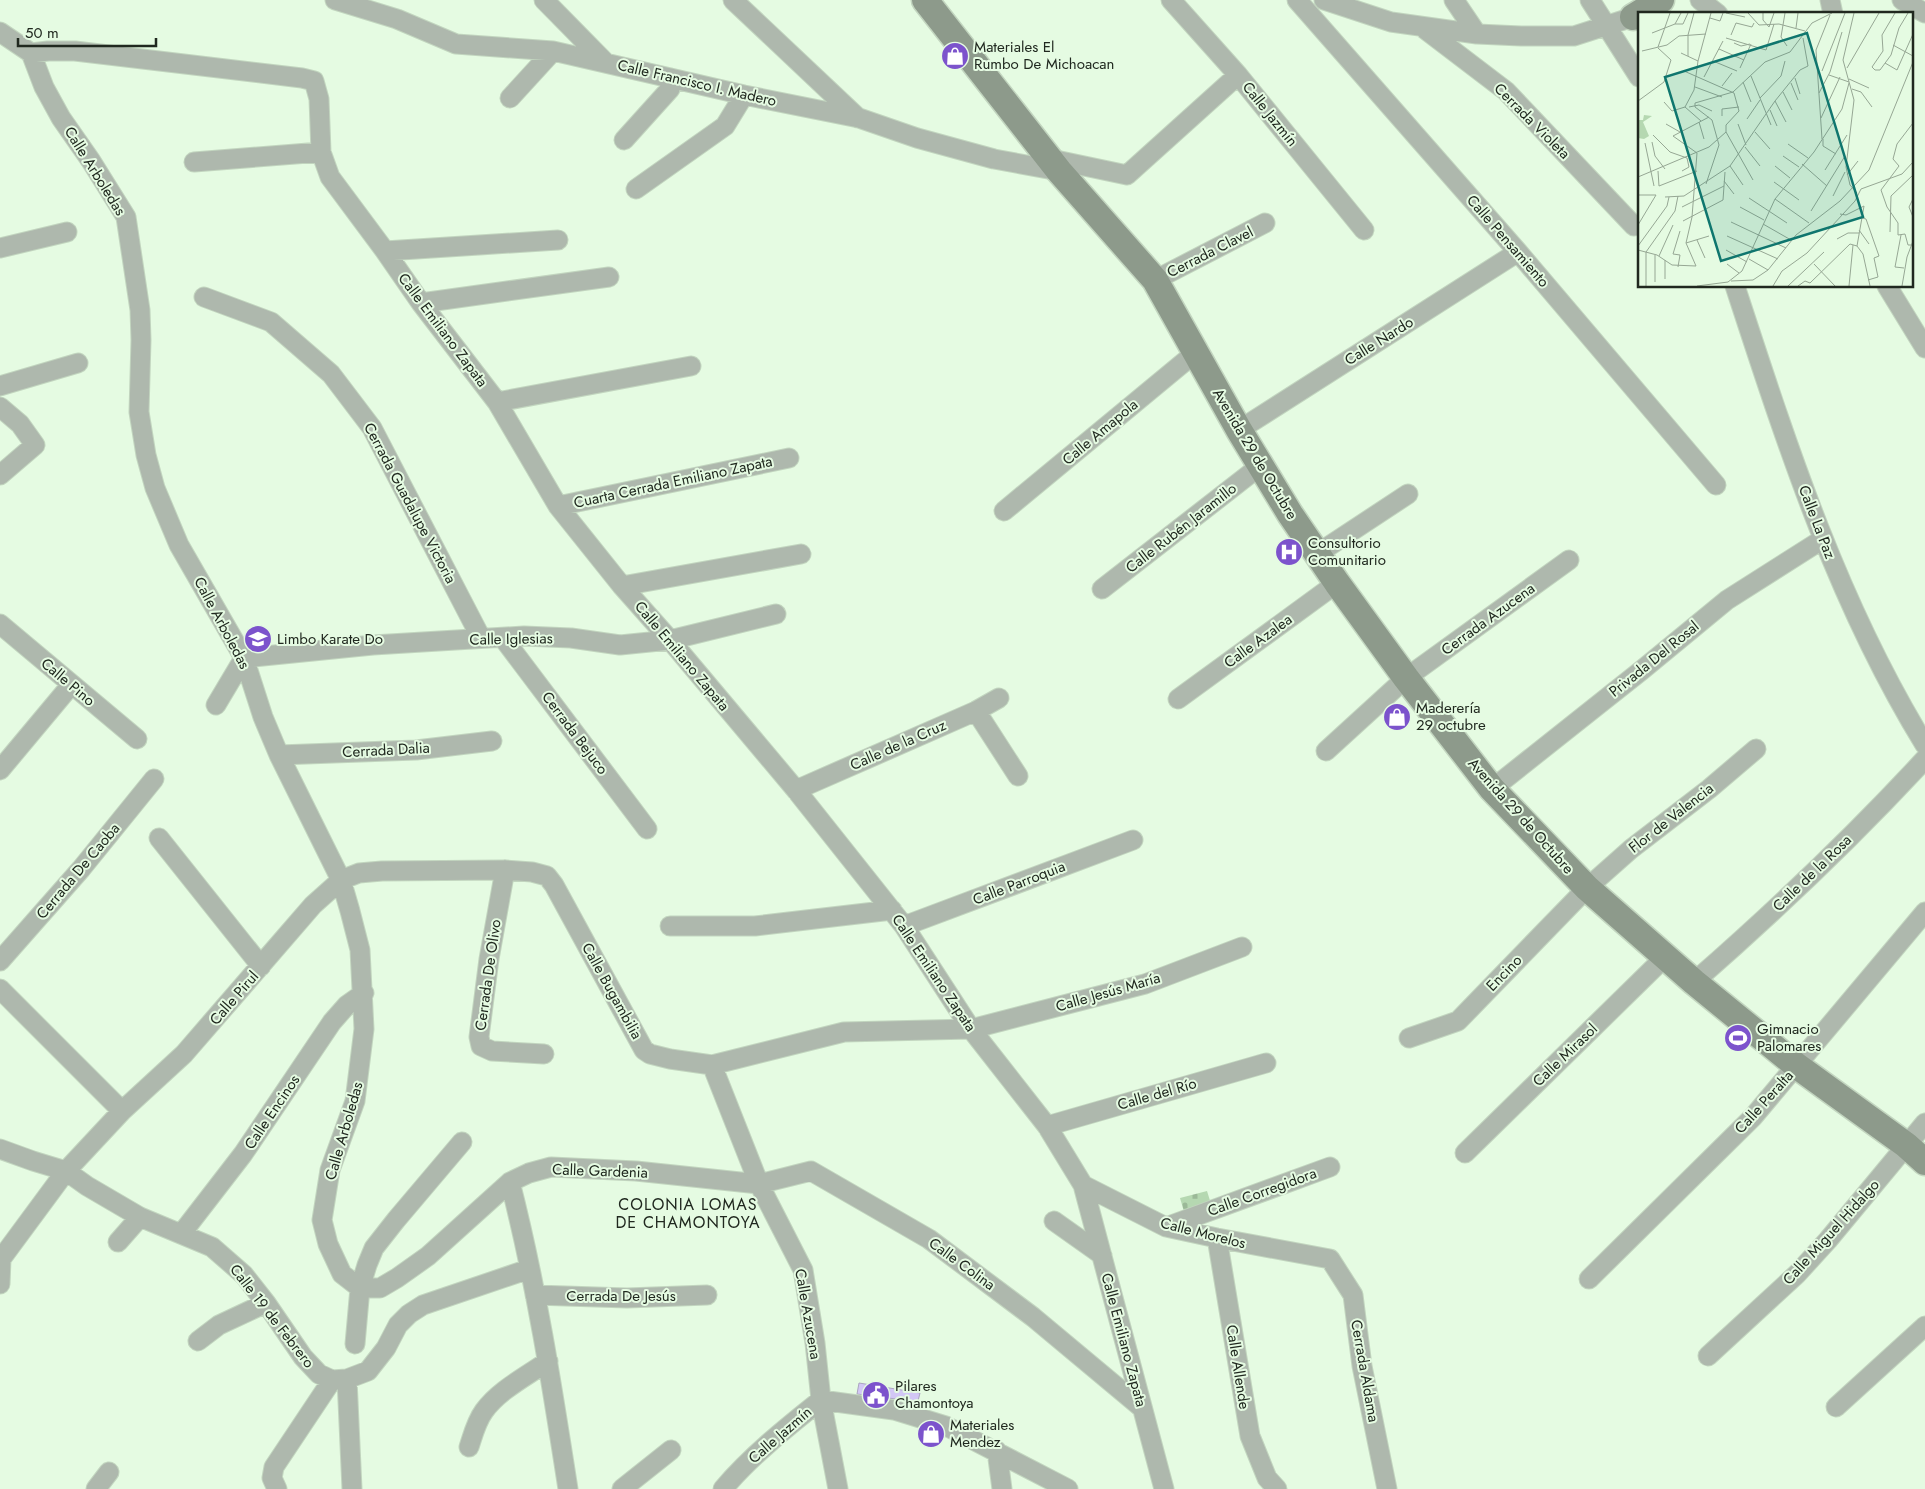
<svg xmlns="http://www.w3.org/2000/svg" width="1925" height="1489" font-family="Jost,sans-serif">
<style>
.cemetery{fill:url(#cemetery-stones)}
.building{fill:#d2c7f5;stroke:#aba5c1}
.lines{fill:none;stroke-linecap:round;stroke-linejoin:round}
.street-casing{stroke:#c2d5bf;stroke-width:21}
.secondary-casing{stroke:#c2d5bf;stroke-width:29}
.street{stroke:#aeb8ad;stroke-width:19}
.secondary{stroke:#8d9a8b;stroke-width:26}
.labels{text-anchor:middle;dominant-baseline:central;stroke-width:4;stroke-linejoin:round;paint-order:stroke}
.poi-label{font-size:15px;fill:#20281f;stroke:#e5fbe2;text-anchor:start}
.street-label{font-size:15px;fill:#20281f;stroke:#e5fbe2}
.neighbourhood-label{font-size:16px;letter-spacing:1px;fill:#20281f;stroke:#e5fbe2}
.inset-road{fill:none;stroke:#96a794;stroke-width:1}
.view{fill:#0f766e;fill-opacity:0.15;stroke:#0f766e;stroke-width:2.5}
.inset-edge{fill:none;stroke:#20281f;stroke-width:2.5}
</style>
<defs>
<pattern id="cemetery-stones" width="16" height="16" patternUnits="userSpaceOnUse" patternTransform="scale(1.25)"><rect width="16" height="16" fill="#b5d8b1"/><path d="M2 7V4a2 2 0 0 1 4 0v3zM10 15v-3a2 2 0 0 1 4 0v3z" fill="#9bb998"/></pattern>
</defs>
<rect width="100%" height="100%" fill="#e5fbe2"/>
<path class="cemetery" d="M 1207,1191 L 1212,1207 L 1185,1215 L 1180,1198 Z"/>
<path class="building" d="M 859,1383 L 920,1393 L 917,1405 L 896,1399 L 857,1394 Z"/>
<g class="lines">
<g class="street-casing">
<path id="street" d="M 335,0 L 397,19 L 456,44 L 553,51 L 744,95 L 859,118 L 917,138 L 994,159 L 1059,171
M 544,0 L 606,63
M 733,0 L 858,118
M 1171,0 L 1238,75 L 1364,230
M 1297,0 L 1518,252 L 1716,485
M 1324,0 L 1391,22 L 1477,34 L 1521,36 L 1574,36 L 1633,17
M 1454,0 L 1477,34
M 1590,0 L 1639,77
M 1700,0 L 1718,14
M 1830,0 L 1833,14
M 1902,0 L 1925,13
M 1422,27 L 1506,91 L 1634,226
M 0,32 L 31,53 L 44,87 L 61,118 L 91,161 L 126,217 L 140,310 L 141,340 L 139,412 L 146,455 L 155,488 L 179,545 L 244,658 L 263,717 L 279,755 L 341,880 L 350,911 L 360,950 L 364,1029 L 355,1101 L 330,1170 L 322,1220 L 328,1244 L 342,1274 L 360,1288 L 380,1288 L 397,1278 L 428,1256 L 510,1182 L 529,1173 L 551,1167 L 636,1171 L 759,1184 L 811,1171 L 929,1239 L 1033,1317 L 1142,1408
M 31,53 L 48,51 L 75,51 L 302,78 L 314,81 L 319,99 L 321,152 L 330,177 L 385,251 L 421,303 L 497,402 L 558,506 L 622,586 L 670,640 L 796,790 L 904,926 L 971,1029 L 1047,1126 L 1083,1185 L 1164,1489
M 510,98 L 553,51
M 624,140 L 670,89 L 671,78
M 1051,159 L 1127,175 L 1238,75
M 194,162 L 321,152
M 636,189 L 725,126 L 744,95
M 0,248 L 67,232
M 385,251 L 558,240
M 1155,280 L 1265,223
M 1735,286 C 1787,445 1837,602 1925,745
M 1887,286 L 1925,348
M 204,297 L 271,322 L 331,374 L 372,428 L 481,638
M 421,303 L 609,277
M 0,386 L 78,363
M 497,402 L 691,366
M 0,407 L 20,424 L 35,445 L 0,475
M 1239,430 L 1518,252
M 558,506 L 789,458
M 1004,511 L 1195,353
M 1317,554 L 1408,494
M 622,586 L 801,554
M 1102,589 L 1260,466
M 0,624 L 137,739
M 503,638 L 647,829
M 244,658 L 373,645 L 524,636 L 571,638 L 620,645 L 670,640 L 776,614
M 1178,699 L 1337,583
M 216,705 L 244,658
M 976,711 L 1018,776
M 1326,751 L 1406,678 L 1569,560
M 279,755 L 416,750 L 492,741
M 0,770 L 71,685
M 1492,789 L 1642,670 L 1727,600 L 1823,539
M 796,790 L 976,711 L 999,698
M 159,838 L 261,966
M 505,870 L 489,959 L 479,1037 L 481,1046 L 492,1051 L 544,1054
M 670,926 L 755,926 L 892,910
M 904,926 L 1133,840
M 0,961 L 81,869 L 154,779
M 1694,982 C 1774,912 1852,838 1925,759
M 0,989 L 122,1111
M 1409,1038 L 1458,1021 L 1587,888 L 1631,849 L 1709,789 L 1756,749
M 712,1065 L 759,1184 L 803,1270 L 815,1343 L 821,1400 L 838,1489
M 1047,1126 L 1266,1063
M 0,1149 L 33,1161 L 66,1171 L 87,1186 L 140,1217 L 212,1247 L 244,1275 L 266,1303 L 303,1357 L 319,1374 L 332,1380 L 347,1379 L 368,1371 L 386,1348 L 398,1325 L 409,1314 L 423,1305 L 529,1269
M 1465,1153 L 1665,957
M 510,1182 C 536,1283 552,1386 568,1489
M 1083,1185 L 1166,1227 L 1217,1238 L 1330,1259 L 1353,1295 L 1362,1366 L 1387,1489
M 1054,1221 L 1102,1255
M 1166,1227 L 1330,1167
M 182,1233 L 243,1154 L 332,1022 L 347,1005 L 364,993
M 1217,1238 L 1250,1436 L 1267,1478 L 1277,1489
M 118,1242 L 140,1217
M 1589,1279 L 1753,1117 L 1925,912
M 0,1284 L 1,1259 L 66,1171 L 122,1111 L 184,1054 L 313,905 L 341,880 L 359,873 L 382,871 L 505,870 L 532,872 L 547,876 L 554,885 L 644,1050 L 650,1054 L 670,1059 L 712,1065 L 844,1032 L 971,1029 L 1145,984 L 1242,947
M 535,1295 L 627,1298 L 707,1295
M 198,1341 L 219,1325 L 266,1303
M 355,1344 L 360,1288 L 367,1265 L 374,1248 L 396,1220 L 462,1142
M 1708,1356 L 1797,1274 L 1828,1240 L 1925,1123
M 347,1379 L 352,1489
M 1836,1407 L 1925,1326
M 469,1447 C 473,1435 476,1422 484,1411 C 499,1390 527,1376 548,1361
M 997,1451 L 1002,1489
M 96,1489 L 109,1472
M 277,1489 L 272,1478 L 274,1467 L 332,1380
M 622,1489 L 671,1450
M 723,1489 C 751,1456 787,1427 821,1400 L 894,1410 L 946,1426 L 1068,1489"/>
</g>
<g class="secondary-casing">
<path id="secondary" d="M 925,0 L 1059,171 L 1155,280 L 1239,430 L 1290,514 L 1337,583 L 1406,678 L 1492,789 L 1587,888 L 1694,982 L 1797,1066 L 1906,1145 L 1925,1162
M 1633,17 L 1661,0"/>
</g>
<use href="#street" class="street"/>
<use href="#secondary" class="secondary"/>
</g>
<defs>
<g id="shop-disc" transform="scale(1.4375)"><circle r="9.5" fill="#7c53cc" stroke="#e5fbe2"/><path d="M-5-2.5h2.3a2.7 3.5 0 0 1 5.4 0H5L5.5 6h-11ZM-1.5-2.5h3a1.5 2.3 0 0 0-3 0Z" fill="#fff"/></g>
<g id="hospital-disc" transform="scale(1.4375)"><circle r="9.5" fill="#7c53cc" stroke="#e5fbe2"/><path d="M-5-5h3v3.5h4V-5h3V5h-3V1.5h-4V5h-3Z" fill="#fff"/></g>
<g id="school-disc" transform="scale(1.4375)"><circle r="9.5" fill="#7c53cc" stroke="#e5fbe2"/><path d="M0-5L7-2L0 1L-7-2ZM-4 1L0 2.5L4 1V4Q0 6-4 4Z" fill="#fff"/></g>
<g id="stadium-disc" transform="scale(1.4375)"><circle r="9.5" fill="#7c53cc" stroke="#e5fbe2"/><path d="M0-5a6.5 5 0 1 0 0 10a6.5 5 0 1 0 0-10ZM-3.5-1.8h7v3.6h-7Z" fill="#fff"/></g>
<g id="civic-disc" transform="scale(1.4375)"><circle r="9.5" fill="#7c53cc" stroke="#e5fbe2"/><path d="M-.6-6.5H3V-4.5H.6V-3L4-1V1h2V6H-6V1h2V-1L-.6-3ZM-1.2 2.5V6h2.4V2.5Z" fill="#fff"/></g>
</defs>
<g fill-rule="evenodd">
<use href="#shop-disc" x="955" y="56"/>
<use href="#hospital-disc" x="1289" y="552"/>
<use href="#school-disc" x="258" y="639"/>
<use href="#shop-disc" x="1397" y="717"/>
<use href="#stadium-disc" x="1738" y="1038"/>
<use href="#civic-disc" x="876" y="1395"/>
<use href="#shop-disc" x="931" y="1434"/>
</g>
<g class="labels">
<g class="poi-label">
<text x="974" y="47">Materiales El<tspan x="974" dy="17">Rumbo De Michoacan</tspan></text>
<text x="1308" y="543">Consultorio<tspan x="1308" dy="17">Comunitario</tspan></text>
<text x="277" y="639">Limbo Karate Do</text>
<text x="1416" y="708">Maderería<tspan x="1416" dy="17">29 octubre</tspan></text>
<text x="1757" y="1029">Gimnacio<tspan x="1757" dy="17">Palomares</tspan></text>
<text x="895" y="1386">Pilares<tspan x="895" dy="17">Chamontoya</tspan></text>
<text x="950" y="1425">Materiales<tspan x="950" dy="17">Mendez</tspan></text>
</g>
<g class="street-label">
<text transform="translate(697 83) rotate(13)">Calle Francisco I. Madero</text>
<text transform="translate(1270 114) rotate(51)">Calle Jazmín</text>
<text transform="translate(1532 121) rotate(45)">Cerrada Violeta</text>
<text transform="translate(95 171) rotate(58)">Calle Arboledas</text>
<text transform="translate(1508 241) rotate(49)">Calle Pensamiento</text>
<text transform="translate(1210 252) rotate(-27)">Cerrada Clavel</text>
<text transform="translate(443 330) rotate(53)">Calle Emiliano Zapata</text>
<text transform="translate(1379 341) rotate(-32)">Calle Nardo</text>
<text transform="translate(1100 432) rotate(-40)">Calle Amapola</text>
<text transform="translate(1255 454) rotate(59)">Avenida 29 de Octubre</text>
<text transform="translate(673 482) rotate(-12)">Cuarta Cerrada Emiliano Zapata</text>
<text transform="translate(410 503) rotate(62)">Cerrada Guadalupe Victoria</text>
<text transform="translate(1817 522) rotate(69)">Calle La Paz</text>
<text transform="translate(1181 528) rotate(-38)">Calle Rubén Jaramillo</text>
<text transform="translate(1488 619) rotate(-36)">Cerrada Azucena</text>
<text transform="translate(222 623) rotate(62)">Calle Arboledas</text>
<text transform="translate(511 639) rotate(-1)">Calle Iglesias</text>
<text transform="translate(1258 641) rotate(-36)">Calle Azalea</text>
<text transform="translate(682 656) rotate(50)">Calle Emiliano Zapata</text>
<text transform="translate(1654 659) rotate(-39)">Privada Del Rosal</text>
<text transform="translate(68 682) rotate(40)">Calle Pino</text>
<text transform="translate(575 733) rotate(53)">Cerrada Bejuco</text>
<text transform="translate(898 745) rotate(-24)">Calle de la Cruz</text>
<text transform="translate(386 750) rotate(-3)">Cerrada Dalia</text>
<text transform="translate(1521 816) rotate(48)">Avenida 29 de Octubre</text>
<text transform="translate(1671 818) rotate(-38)">Flor de Valencia</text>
<text transform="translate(78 871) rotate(-50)">Cerrada De Caoba</text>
<text transform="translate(1812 873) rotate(-44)">Calle de la Rosa</text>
<text transform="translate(1019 883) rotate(-21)">Calle Parroquia</text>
<text transform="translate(934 973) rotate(56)">Calle Emiliano Zapata</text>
<text transform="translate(1504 973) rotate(-46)">Encino</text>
<text transform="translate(488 975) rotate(-82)">Cerrada De Olivo</text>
<text transform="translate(612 991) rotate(61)">Calle Bugambilia</text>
<text transform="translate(1108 992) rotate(-16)">Calle Jesús María</text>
<text transform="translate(234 998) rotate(-49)">Calle Pirul</text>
<text transform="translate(1565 1055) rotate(-44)">Calle Mirasol</text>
<text transform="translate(1157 1094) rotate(-16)">Calle del Río</text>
<text transform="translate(1764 1102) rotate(-48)">Calle Peralta</text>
<text transform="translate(272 1112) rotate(-56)">Calle Encinos</text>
<text transform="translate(344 1131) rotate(-74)">Calle Arboledas</text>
<text transform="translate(600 1171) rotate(2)">Calle Gardenia</text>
<text transform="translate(1262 1192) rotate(-20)">Calle Corregidora</text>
<text transform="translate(1831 1232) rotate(-48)">Calle Miguel Hidalgo</text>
<text transform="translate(1203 1233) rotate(14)">Calle Morelos</text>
<text transform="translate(962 1264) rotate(36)">Calle Colina</text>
<text x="621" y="1296">Cerrada De Jesús</text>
<text transform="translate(808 1314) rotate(80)">Calle Azucena</text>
<text transform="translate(272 1316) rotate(52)">Calle 19 de Febrero</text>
<text transform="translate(1124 1340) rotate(75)">Calle Emiliano Zapata</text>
<text transform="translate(1238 1367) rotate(81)">Calle Allende</text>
<text transform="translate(1365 1371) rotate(80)">Cerrada Aldama</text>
<text transform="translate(780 1435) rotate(-41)">Calle Jazmín</text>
</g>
<g class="neighbourhood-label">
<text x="688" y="1204">COLONIA LOMAS<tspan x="688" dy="18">DE CHAMONTOYA</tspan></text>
</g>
</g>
<g transform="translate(1638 12)">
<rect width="275" height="275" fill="#e5fbe2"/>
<path d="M 6,103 L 14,104 L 5,110 L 11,124 L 6,127 L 0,126 L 0,108 L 5,108 Z" fill="#b5d8b1"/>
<path class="inset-road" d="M 88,1 L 107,5M 110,1 L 121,13 L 141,12 L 167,19M 125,1 L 125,8 L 131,15 L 136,1M 147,1 L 143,25 L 149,34M 216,1 L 205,48 L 216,88 L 208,155 L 212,173 L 219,181M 257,1 L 244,23 L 245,39 L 234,55 L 237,58 L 242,58 L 253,43 L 261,16 L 270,1M 72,6 L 82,9 L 85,1M 37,12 L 45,12 L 50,1M 158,16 L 160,1M 14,21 L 37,12 L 43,1M 93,23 L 98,11 L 114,15 L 116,11M 88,26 L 128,38 L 136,12M 96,31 L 103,34 L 112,32M 255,33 L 275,44M 20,35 L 32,1M 81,37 L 106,48M 4,39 L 29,33 L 41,24 L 68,22M 43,41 L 60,49M 50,44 L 50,23 L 56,1M 75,49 L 99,59M 247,51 L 259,58 L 275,22M 102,56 L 113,32M 209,56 L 241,1M 46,59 L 96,81 L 101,99 L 88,113 L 88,120 L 115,168M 184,59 L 207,1M 191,63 L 211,70M 113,64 L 133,113M 66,65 L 85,29M 157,66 L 162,82M 211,67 L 231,76M 105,70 L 113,90M 153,71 L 160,88M 84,74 L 94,61M 57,75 L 84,85M 214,77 L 223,80 L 234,95M 145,80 L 154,98M 181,81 L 192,60 L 204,20M 122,86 L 143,64 L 147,49M 0,89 L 26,70 L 33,48 L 20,36M 137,89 L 148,110M 26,90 L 34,99 L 47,95M 47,95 L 56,78 L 60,49 L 73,1M 47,95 L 63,109M 51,95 L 61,93 L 74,99M 132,98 L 139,114M 84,104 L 84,97 L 101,95M 183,106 L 202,65M 109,107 L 122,88M 61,110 L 66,127M 28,112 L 42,120M 100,112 L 108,133M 117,120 L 132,137M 15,123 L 32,140 L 49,146 L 51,155 L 44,159M 184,127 L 178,38 L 192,3M 185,127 L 185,134 L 198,142M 14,130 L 17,144 L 27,157M 7,131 L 16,174M 150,132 L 170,146M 107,135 L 122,154M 145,144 L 161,155M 164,152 L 189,174M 92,154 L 105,173M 137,154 L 152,166M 187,158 L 209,123M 20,159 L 21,174 L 59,159M 209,163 L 220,149M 0,165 L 71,135 L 88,120M 86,169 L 96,182M 136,170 L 161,188M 68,172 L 81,133 L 74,108 L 57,95 L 57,91 L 95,80 L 127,50 L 152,40 L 174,11 L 194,1M 0,183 L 18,183 L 0,213M 195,184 L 207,160M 27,185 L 46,184 L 92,154 L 137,89 L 162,58 L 170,54 L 165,26M 111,186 L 149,211M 137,187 L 171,211M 275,187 L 271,195 L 275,205M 44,195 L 86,174M 102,195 L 126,208M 173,199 L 207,144M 202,202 L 208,203 L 226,194M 224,206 L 228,207 L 241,244 L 236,246 L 240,265 L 230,268M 45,209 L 85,188 L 87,160M 93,210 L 148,236M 125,212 L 153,228M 221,218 L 231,232M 252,220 L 253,184 L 275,163M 263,223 L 257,255 L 266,256M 89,224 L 140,247M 199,227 L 210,221 L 221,221M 59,228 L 67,246M 48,231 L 71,224M 273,233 L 270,233 L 267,222 L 260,223 L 260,211 L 249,195 L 243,178 L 261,154 L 255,147 L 259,132 L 275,111M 0,234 L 29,194 L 31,185M 219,234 L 226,194M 0,238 L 19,243 L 34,253 L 58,254 L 48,231 L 54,205 L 59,141 L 35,124 L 71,105M 88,238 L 109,250M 8,240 L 37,199 L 40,184M 8,240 L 8,274M 17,243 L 17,270M 21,244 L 35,213M 111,247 L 130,258M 27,248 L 27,267M 89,252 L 101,261M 176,252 L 197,274M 40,255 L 42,243 L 35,242 L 42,219M 93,269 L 115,268 L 130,258 L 158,223 L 202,189 L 231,158 L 275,50M 59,274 L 90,270 L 104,259 L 137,187 L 176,140 L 204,97 L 211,71M 135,274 L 144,259 L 169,241 L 217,189 L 223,177 L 264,162 L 275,150M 150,274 L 186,240M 160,274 L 167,269 L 172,271 L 212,232 L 219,234 L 225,242 L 232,274M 211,274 L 215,233M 264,274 L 269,245 L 275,229"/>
<path class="view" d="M 169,21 L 225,205 L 83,249 L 27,65 Z"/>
<rect width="275" height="275" class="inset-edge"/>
</g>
<path d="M18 38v8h138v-8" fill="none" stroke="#20281f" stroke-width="2.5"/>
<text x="25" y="38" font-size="15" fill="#20281f" stroke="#e5fbe2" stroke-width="4" paint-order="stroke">50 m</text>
</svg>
